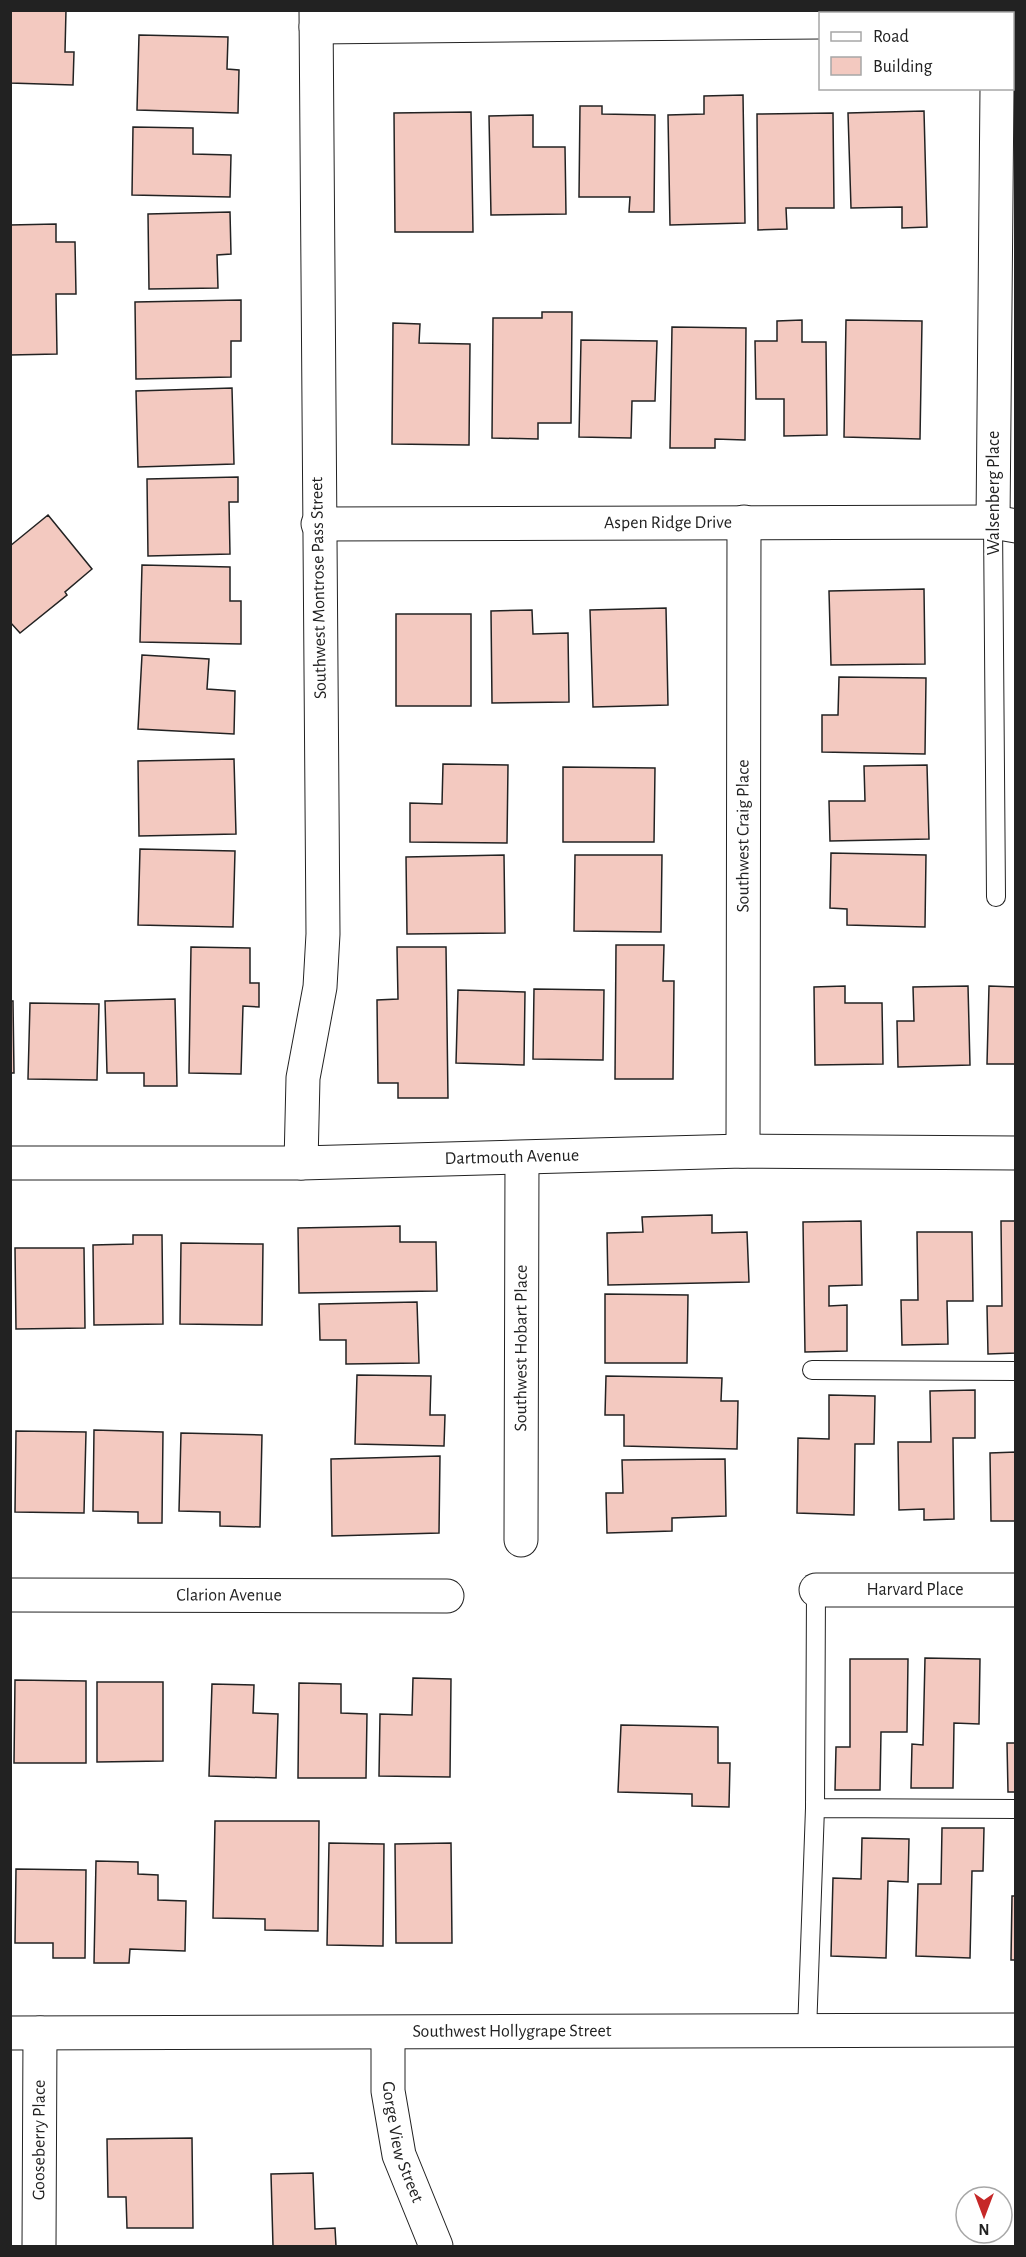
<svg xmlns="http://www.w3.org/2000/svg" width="1026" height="2257" font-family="'Alegreya Sans',sans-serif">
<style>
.building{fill:#f3c9c0;stroke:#222;stroke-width:1.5}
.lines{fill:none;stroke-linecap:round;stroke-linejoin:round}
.lane-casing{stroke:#222;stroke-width:20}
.street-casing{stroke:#222;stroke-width:35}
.lane{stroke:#fff;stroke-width:18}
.street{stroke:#fff;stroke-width:33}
.labels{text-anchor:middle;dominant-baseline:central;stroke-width:4.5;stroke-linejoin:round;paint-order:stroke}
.street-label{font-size:18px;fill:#222;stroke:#fff}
</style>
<rect width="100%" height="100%" fill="#fff"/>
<path class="building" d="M 10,10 L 66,10 L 65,52 L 74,52 L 73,85 L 10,83 Z
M 139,35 L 228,37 L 227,69 L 239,70 L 238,113 L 137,110 Z
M 743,95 L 745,223 L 670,225 L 668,115 L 704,114 L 704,96 Z
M 580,106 L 602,106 L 602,114 L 655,115 L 654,212 L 629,212 L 630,197 L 579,197 Z
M 924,111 L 927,227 L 902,228 L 902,207 L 851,208 L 848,113 Z
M 471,112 L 473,232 L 395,232 L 394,113 Z
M 833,113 L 834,208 L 786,208 L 787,229 L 758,230 L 757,114 Z
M 533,115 L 533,147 L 565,147 L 566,214 L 491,215 L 489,116 Z
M 133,127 L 193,128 L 193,154 L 231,155 L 230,197 L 132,195 Z
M 230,212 L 231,254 L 217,255 L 218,288 L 149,289 L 148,214 Z
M 56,224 L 56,242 L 75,242 L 76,294 L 56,294 L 57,354 L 10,355 L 10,225 Z
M 241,300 L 241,341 L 231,341 L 231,377 L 136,379 L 135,302 Z
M 542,312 L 572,312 L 571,423 L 538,423 L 538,439 L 492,438 L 493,318 L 542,318 Z
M 802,320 L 802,342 L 826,342 L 827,435 L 784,436 L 784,399 L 756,399 L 755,341 L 777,341 L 777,321 Z
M 846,320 L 922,321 L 920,439 L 844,437 Z
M 393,323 L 420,324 L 419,343 L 470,344 L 469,445 L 392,444 Z
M 672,327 L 746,328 L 745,440 L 715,439 L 715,448 L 670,448 Z
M 581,340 L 657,341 L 655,401 L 632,401 L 631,438 L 579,437 Z
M 232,388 L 234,464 L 138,467 L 136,391 Z
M 238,477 L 238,502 L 229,502 L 230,554 L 148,556 L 147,479 Z
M 48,515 L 92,569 L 65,592 L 67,595 L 20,633 L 10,622 L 10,546 Z
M 142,565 L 230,567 L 230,601 L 241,601 L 241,644 L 140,642 Z
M 924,589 L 925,664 L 831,665 L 829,591 Z
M 666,608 L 668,705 L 593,707 L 590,610 Z
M 532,610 L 533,634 L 568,633 L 569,702 L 492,703 L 491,611 Z
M 396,614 L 471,614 L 471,706 L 396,706 Z
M 142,655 L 209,659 L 207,689 L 235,691 L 234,734 L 138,729 Z
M 839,677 L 926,678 L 925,754 L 822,752 L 822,715 L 838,715 Z
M 234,759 L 236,834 L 139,836 L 138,761 Z
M 443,764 L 508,765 L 507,843 L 410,842 L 410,803 L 442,804 Z
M 927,765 L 929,839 L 830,841 L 829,801 L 865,801 L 864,766 Z
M 563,767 L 655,768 L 654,842 L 563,842 Z
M 140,849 L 235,851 L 233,927 L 138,925 Z
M 831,853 L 926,855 L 925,927 L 847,925 L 847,909 L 830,908 Z
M 504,855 L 505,933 L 407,934 L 406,857 Z
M 575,855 L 662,855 L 661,932 L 574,931 Z
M 616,945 L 664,945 L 663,981 L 674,981 L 673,1079 L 615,1079 Z
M 191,947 L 250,948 L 250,983 L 259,983 L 259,1007 L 243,1006 L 241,1074 L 189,1073 Z
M 397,947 L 446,947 L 448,1098 L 398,1098 L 398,1083 L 378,1083 L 377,1000 L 398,999 Z
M 845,986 L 845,1003 L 882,1003 L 883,1064 L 815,1065 L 814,987 Z
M 968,986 L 970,1065 L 898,1067 L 897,1021 L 914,1021 L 913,987 Z
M 989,986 L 1016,987 L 1016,1064 L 987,1064 Z
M 534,989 L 604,990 L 603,1060 L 533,1059 Z
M 458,990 L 525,992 L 524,1065 L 456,1063 Z
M 175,999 L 177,1086 L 144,1086 L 144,1073 L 107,1073 L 105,1001 Z
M 10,1001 L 13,1001 L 14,1073 L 10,1073 Z
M 30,1003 L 99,1004 L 97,1080 L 28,1079 Z
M 712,1215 L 712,1233 L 747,1232 L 749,1282 L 608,1285 L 607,1233 L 643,1232 L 642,1217 Z
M 861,1221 L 862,1285 L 829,1286 L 829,1306 L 847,1305 L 847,1351 L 805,1352 L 803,1222 Z
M 1001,1221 L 1016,1221 L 1016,1353 L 988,1354 L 987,1306 L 1002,1306 Z
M 400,1226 L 400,1242 L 436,1242 L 437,1291 L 299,1293 L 298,1228 Z
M 917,1232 L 972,1232 L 973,1301 L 947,1301 L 948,1344 L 902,1345 L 901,1300 L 918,1300 Z
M 133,1235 L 162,1235 L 163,1324 L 94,1325 L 93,1245 L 133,1244 Z
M 181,1243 L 263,1244 L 262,1325 L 180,1324 Z
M 15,1248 L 84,1248 L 85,1328 L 16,1329 Z
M 605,1294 L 688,1295 L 687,1363 L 605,1363 Z
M 417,1302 L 419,1363 L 346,1364 L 346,1340 L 320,1340 L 319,1304 Z
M 357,1375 L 431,1376 L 430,1415 L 445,1415 L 444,1446 L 355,1444 Z
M 606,1376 L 722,1378 L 721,1401 L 738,1401 L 737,1449 L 624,1446 L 624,1415 L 605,1415 Z
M 975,1390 L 975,1438 L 953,1438 L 954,1519 L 924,1520 L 924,1509 L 899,1510 L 898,1442 L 931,1442 L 930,1391 Z
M 829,1395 L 875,1396 L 874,1444 L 855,1444 L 854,1515 L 797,1513 L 798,1438 L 829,1439 Z
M 94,1430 L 163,1432 L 162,1523 L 138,1523 L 138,1512 L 93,1511 Z
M 16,1431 L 86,1432 L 84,1513 L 15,1512 Z
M 181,1433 L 262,1435 L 260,1527 L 220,1526 L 220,1512 L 179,1511 Z
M 1016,1452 L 1016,1521 L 991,1521 L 990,1453 Z
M 440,1456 L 439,1533 L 332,1536 L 331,1459 Z
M 725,1459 L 726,1516 L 672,1518 L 672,1531 L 607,1533 L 606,1493 L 623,1493 L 622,1460 Z
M 925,1658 L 980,1659 L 979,1724 L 954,1723 L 953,1788 L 911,1788 L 912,1744 L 923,1745 Z
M 850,1659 L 908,1659 L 907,1732 L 881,1732 L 880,1790 L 835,1790 L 836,1747 L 850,1747 Z
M 413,1678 L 451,1679 L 450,1777 L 379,1776 L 380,1714 L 412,1715 Z
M 15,1680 L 86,1681 L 86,1763 L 14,1763 Z
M 97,1682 L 163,1682 L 163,1761 L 97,1762 Z
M 299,1683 L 341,1684 L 341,1713 L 367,1714 L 366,1778 L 298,1778 Z
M 212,1684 L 254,1685 L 253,1713 L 278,1714 L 276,1778 L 209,1776 Z
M 621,1725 L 718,1727 L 718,1763 L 730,1763 L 729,1807 L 692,1806 L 692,1794 L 618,1792 Z
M 1007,1743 L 1016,1743 L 1016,1792 L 1008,1792 Z
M 215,1821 L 319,1821 L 318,1931 L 265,1930 L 265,1919 L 213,1918 Z
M 942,1828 L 984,1828 L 983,1871 L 972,1871 L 970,1958 L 916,1956 L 918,1884 L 941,1884 Z
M 862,1838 L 909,1839 L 908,1882 L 888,1881 L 886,1958 L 831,1956 L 833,1878 L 861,1879 Z
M 329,1843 L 384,1844 L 383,1946 L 327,1945 Z
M 451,1843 L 452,1943 L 396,1943 L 395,1844 Z
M 96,1861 L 138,1862 L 138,1874 L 158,1875 L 158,1900 L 186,1901 L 185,1951 L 130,1949 L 129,1963 L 94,1963 Z
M 16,1869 L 86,1870 L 85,1958 L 53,1958 L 53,1943 L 15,1943 Z
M 1012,1896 L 1016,1896 L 1016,1960 L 1011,1960 Z
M 192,2138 L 193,2228 L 127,2228 L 126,2197 L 108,2197 L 107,2139 Z
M 313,2173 L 315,2229 L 335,2228 L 336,2246 L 273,2246 L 271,2174 Z"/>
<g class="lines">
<g class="lane-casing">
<path id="lane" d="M 993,522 L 996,897
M 812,1370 L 1016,1371
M 815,1808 L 1016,1809
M 807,2032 L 815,1808 L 816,1590"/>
</g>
<g class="street-casing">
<g id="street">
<path d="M 1012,21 L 1016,21"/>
<path d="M 316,27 L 820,22"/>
<path d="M 993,522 L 997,88"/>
<path id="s1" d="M 318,524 L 993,522 L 1016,526"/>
<path id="s2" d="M 743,1151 L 744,522"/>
<path id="s3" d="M 10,1163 L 301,1163 L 743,1151 L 1016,1153"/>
<path d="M 301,1163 L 303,1078 L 320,987 L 323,934 L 316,10"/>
<path id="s4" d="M 521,1540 L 522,1158"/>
<path id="s5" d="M 816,1590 L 1016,1590"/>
<path id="s6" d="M 10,1595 L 447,1596"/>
<path id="s7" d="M 10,2033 L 1016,2030"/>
<path id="s8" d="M 388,2033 L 388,2091 L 399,2155 L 436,2246"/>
<path id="s9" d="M 39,2246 L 40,2033"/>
</g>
</g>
<use href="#lane" class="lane"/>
<use href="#street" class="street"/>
</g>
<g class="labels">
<g class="street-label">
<text transform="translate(994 493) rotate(-90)">Walsenberg Place</text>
<text stroke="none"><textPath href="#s1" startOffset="350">Aspen Ridge Drive</textPath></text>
<text transform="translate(319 588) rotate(-91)">Southwest Montrose Pass Street</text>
<text stroke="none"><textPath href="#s2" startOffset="315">Southwest Craig Place</textPath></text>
<text stroke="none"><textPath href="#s3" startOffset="502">Dartmouth Avenue</textPath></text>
<text stroke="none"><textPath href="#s4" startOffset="192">Southwest Hobart Place</textPath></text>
<text stroke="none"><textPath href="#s5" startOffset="99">Harvard Place</textPath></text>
<text stroke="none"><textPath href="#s6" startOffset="219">Clarion Avenue</textPath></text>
<text stroke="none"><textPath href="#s7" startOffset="502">Southwest Hollygrape Street</textPath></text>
<text stroke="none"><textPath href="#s9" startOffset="106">Gooseberry Place</textPath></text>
<text stroke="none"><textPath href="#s8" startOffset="111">Gorge View Street</textPath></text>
</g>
</g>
<rect width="1026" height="2257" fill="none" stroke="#222222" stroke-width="24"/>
<rect x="819" y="12" width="195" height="78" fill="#ffffff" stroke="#a7a7a7" stroke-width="1.5"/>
<rect x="831" y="32" width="30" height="9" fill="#ffffff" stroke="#a7a7a7" stroke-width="1.5"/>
<text x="873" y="42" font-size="18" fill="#222222">Road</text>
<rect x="831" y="57" width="30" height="18" fill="#f3c9c0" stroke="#a7a7a7" stroke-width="1.5"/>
<text x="873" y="72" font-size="18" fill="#222222">Building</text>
<g transform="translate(984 2215) rotate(180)"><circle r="28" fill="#ffffff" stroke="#a7a7a7" stroke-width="1.5"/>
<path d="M0-4.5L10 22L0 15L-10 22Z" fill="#c62828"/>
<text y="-9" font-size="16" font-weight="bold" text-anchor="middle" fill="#222222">N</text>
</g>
</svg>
